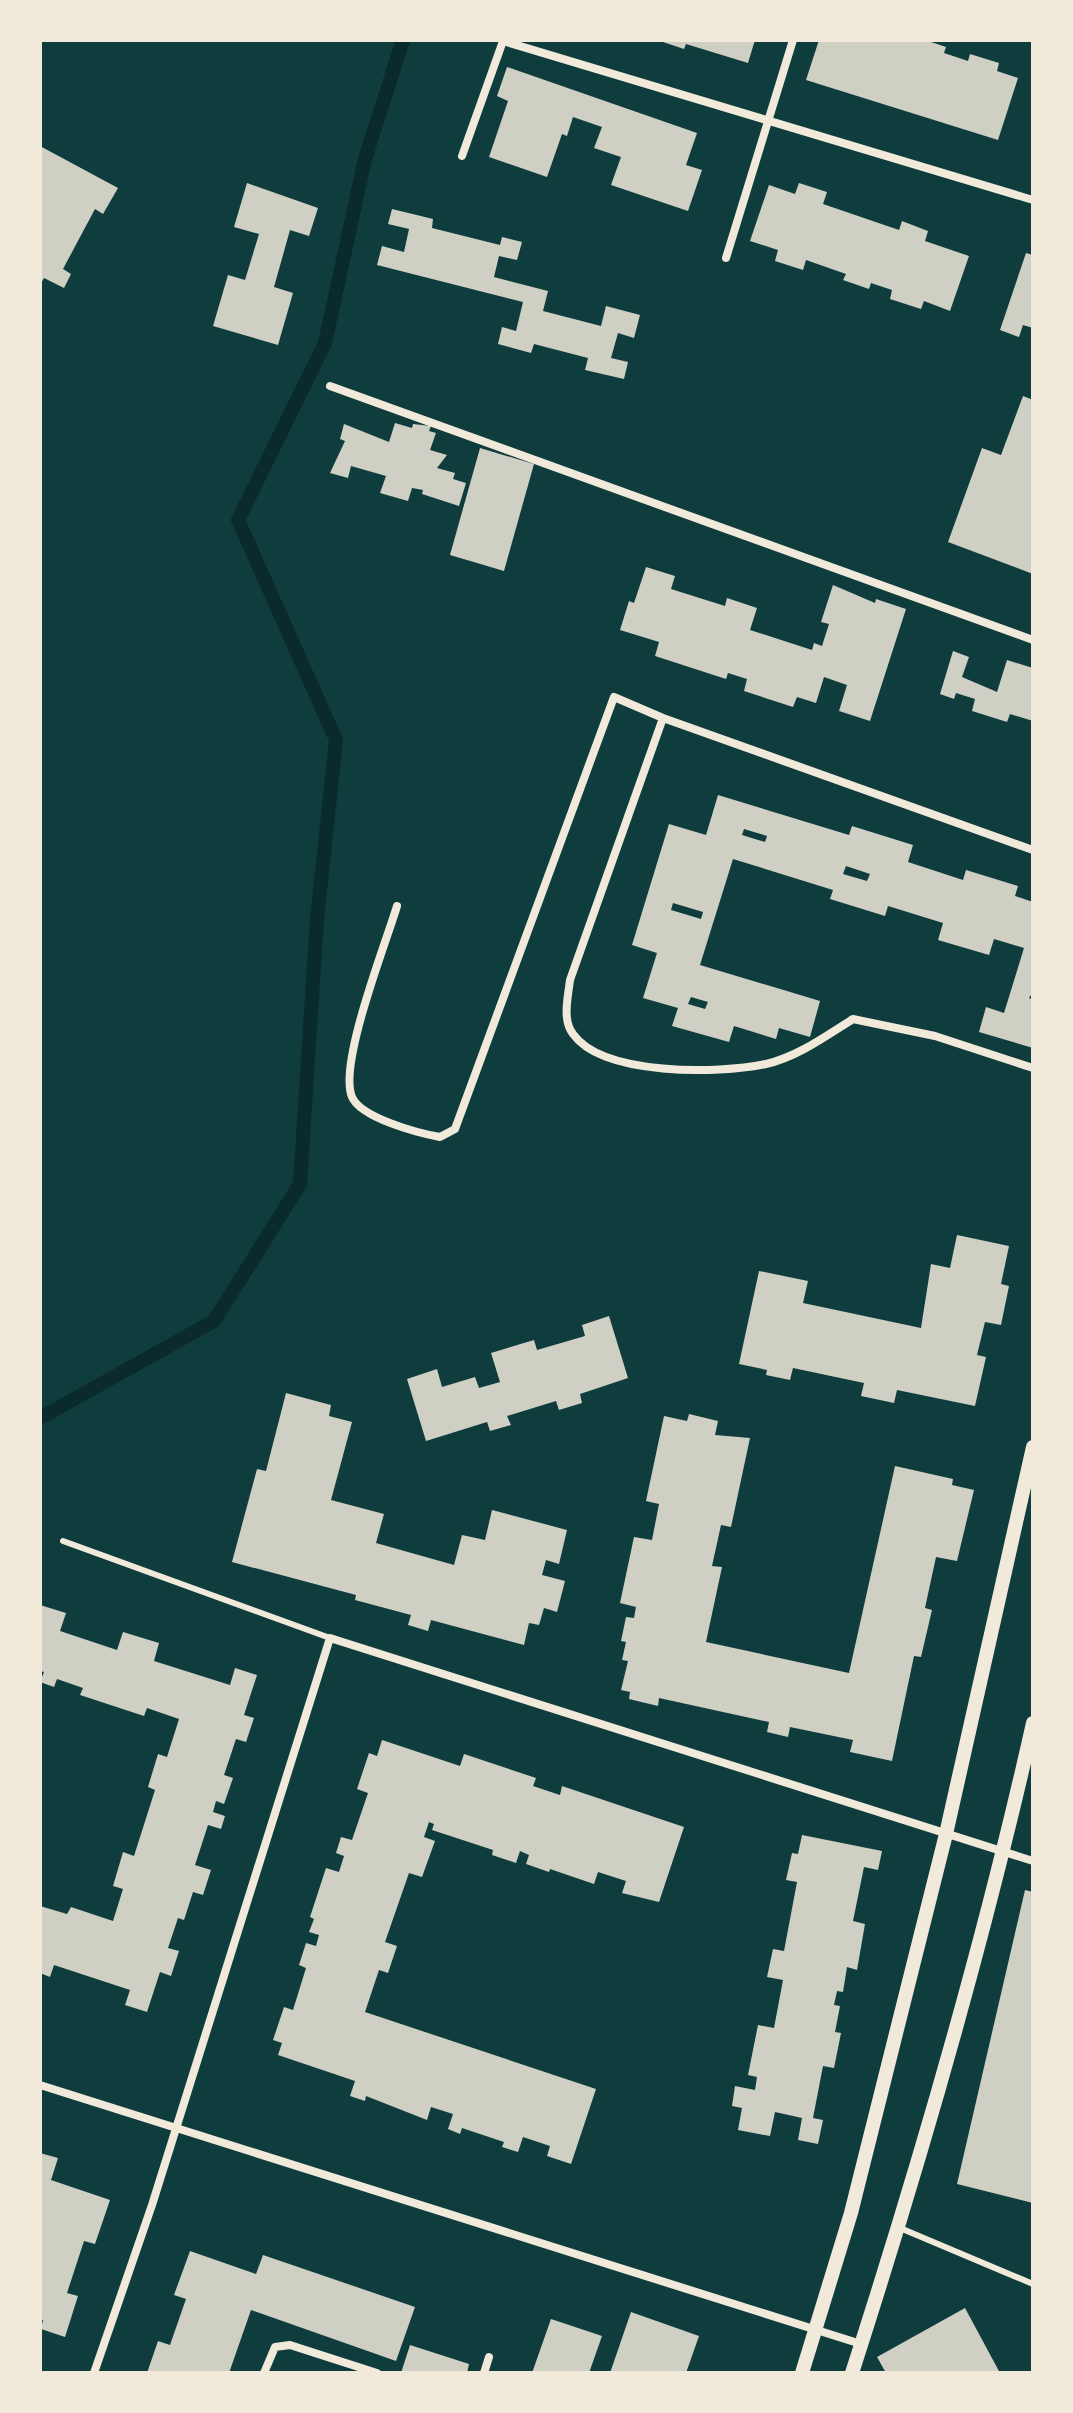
<svg xmlns="http://www.w3.org/2000/svg" width="1073" height="2413" font-family="Spectral,serif">
<style>
.lines{fill:none;stroke-linecap:round;stroke-linejoin:round}
.stream{stroke:#0a2a2b;stroke-width:14}
.building{fill:#cfcfc3;fill-rule:evenodd}
.service{stroke:#f1e9da;stroke-width:6}
.minor{stroke:#f1e9da;stroke-width:8}
.tertiary{stroke:#f1e9da;stroke-width:14}
</style>
<rect width="100%" height="100%" fill="#0f3d3e"/>
<g class="lines">
<path class="stream" d="M 40,1418 L 214,1321 L 300,1184 L 317,919 L 336,740 L 238,520 L 325,343 L 365,159 L 403,40"/>
</g>
<path class="building" d="M 657,40 L 755,40 L 748,63 L 686,44 L 684,49 Z
M 819,40 L 925,40 L 946,47 L 944,53 L 968,61 L 970,54 L 999,63 L 997,71 L 1018,78 L 998,140 L 806,80 Z
M 507,67 L 697,133 L 686,165 L 702,170 L 688,211 L 611,185 L 621,157 L 594,148 L 602,127 L 573,117 L 567,136 L 562,134 L 547,177 L 489,157 L 508,101 L 497,96 Z
M 40,146 L 118,188 L 103,214 L 95,209 L 63,269 L 71,274 L 64,288 L 44,278 L 40,285 Z
M 247,183 L 318,208 L 309,236 L 290,230 L 274,287 L 293,293 L 278,345 L 213,326 L 228,275 L 245,280 L 259,234 L 234,227 Z
M 799,183 L 827,192 L 823,204 L 899,230 L 902,221 L 928,231 L 925,241 L 969,256 L 950,311 L 924,301 L 921,309 L 890,299 L 892,290 L 871,283 L 869,289 L 843,280 L 846,274 L 806,260 L 803,270 L 775,261 L 778,250 L 750,241 L 769,185 L 795,194 Z
M 392,209 L 433,219 L 432,228 L 500,245 L 502,237 L 522,242 L 517,260 L 499,256 L 494,277 L 548,291 L 543,311 L 601,326 L 606,306 L 640,315 L 634,338 L 618,333 L 611,358 L 628,362 L 624,379 L 585,370 L 588,358 L 534,344 L 531,353 L 498,344 L 502,327 L 516,331 L 523,302 L 377,265 L 382,246 L 404,252 L 409,229 L 388,224 Z
M 1026,253 L 1033,255 L 1033,328 L 1023,325 L 1019,337 L 1000,330 Z
M 1023,396 L 1033,400 L 1033,574 L 948,542 L 982,448 L 1001,455 Z
M 395,423 L 412,428 L 413,424 L 431,426 L 429,431 L 436,433 L 430,450 L 447,455 L 437,468 L 455,473 L 453,479 L 466,483 L 459,506 L 422,494 L 423,490 L 412,488 L 408,501 L 380,493 L 386,476 L 351,466 L 348,478 L 330,473 L 345,441 L 340,439 L 344,424 L 389,442 Z
M 480,448 L 534,464 L 504,571 L 450,555 Z
M 646,567 L 675,576 L 671,589 L 725,606 L 727,598 L 757,608 L 750,630 L 812,650 L 814,643 L 822,646 L 829,624 L 821,622 L 833,585 L 875,603 L 876,599 L 906,609 L 870,721 L 839,711 L 847,685 L 824,677 L 816,703 L 797,697 L 793,707 L 744,691 L 747,679 L 728,673 L 726,679 L 655,656 L 659,642 L 620,630 L 629,601 L 634,603 Z
M 953,651 L 969,657 L 962,677 L 997,692 L 1007,660 L 1033,668 L 1033,721 L 1010,714 L 1007,722 L 972,711 L 975,699 L 956,693 L 954,699 L 940,694 Z
M 718,795 L 849,835 L 852,826 L 913,845 L 908,862 L 963,880 L 966,870 L 1018,886 L 1015,896 L 1033,902 L 1033,992 L 1029,998 L 1033,1000 L 1033,1048 L 979,1032 L 986,1007 L 1004,1013 L 1024,948 L 994,939 L 989,955 L 938,940 L 943,923 L 888,906 L 885,916 L 830,899 L 833,890 L 733,859 L 700,965 L 820,1001 L 810,1037 L 779,1028 L 776,1039 L 734,1026 L 729,1042 L 672,1026 L 678,1008 L 643,998 L 657,953 L 632,945 L 669,824 L 706,835 ZM 744,829 L 767,836 L 765,842 L 742,835 ZM 846,866 L 870,874 L 867,881 L 843,874 ZM 673,903 L 703,912 L 701,919 L 671,910 ZM 691,997 L 708,1002 L 705,1009 L 688,1004 Z
M 957,1235 L 1009,1246 L 1001,1284 L 1009,1286 L 1001,1325 L 985,1322 L 977,1355 L 986,1357 L 975,1406 L 897,1390 L 894,1403 L 861,1396 L 864,1383 L 793,1368 L 790,1380 L 766,1375 L 767,1370 L 739,1364 L 759,1271 L 808,1281 L 803,1303 L 921,1328 L 931,1264 L 950,1268 Z
M 609,1316 L 628,1378 L 580,1394 L 582,1403 L 559,1410 L 556,1401 L 507,1416 L 511,1425 L 490,1431 L 487,1422 L 426,1441 L 407,1379 L 437,1369 L 442,1387 L 475,1377 L 479,1388 L 500,1382 L 491,1353 L 534,1340 L 537,1350 L 585,1336 L 582,1325 Z
M 286,1393 L 331,1405 L 329,1416 L 352,1422 L 331,1500 L 384,1514 L 376,1543 L 454,1565 L 462,1535 L 485,1540 L 492,1510 L 567,1530 L 559,1564 L 546,1560 L 542,1575 L 565,1581 L 557,1612 L 544,1608 L 539,1625 L 529,1623 L 524,1645 L 431,1620 L 428,1631 L 408,1625 L 411,1615 L 355,1600 L 356,1595 L 232,1562 L 257,1469 L 266,1471 Z
M 689,1414 L 718,1421 L 715,1435 L 750,1438 L 731,1527 L 721,1525 L 712,1566 L 722,1567 L 706,1642 L 849,1673 L 895,1466 L 953,1479 L 952,1485 L 974,1490 L 957,1561 L 936,1557 L 925,1608 L 932,1610 L 921,1657 L 914,1656 L 892,1761 L 850,1752 L 853,1740 L 790,1727 L 788,1737 L 767,1732 L 769,1722 L 659,1698 L 658,1706 L 629,1699 L 630,1692 L 621,1690 L 628,1661 L 622,1660 L 626,1642 L 621,1641 L 626,1617 L 634,1618 L 636,1607 L 620,1603 L 634,1537 L 652,1540 L 659,1504 L 646,1501 L 664,1416 L 687,1421 Z
M 40,1605 L 66,1613 L 60,1631 L 117,1650 L 123,1632 L 159,1643 L 154,1661 L 230,1685 L 235,1668 L 257,1675 L 244,1715 L 254,1718 L 246,1742 L 236,1739 L 224,1775 L 233,1778 L 224,1804 L 216,1801 L 213,1812 L 225,1816 L 221,1829 L 208,1825 L 195,1865 L 211,1870 L 203,1895 L 193,1892 L 184,1920 L 178,1918 L 168,1948 L 179,1951 L 171,1976 L 160,1972 L 147,2012 L 125,2005 L 130,1990 L 54,1965 L 50,1977 L 40,1973 L 40,1906 L 67,1914 L 71,1907 L 113,1921 L 123,1889 L 113,1886 L 123,1852 L 134,1856 L 155,1790 L 148,1787 L 158,1754 L 167,1757 L 179,1719 L 147,1708 L 144,1716 L 80,1695 L 83,1688 L 57,1679 L 54,1687 L 40,1682 L 44,1672 L 40,1671 Z
M 382,1740 L 460,1766 L 464,1754 L 536,1778 L 533,1786 L 560,1795 L 562,1786 L 684,1827 L 659,1902 L 622,1893 L 626,1881 L 598,1872 L 594,1884 L 550,1869 L 549,1872 L 526,1864 L 529,1855 L 520,1851 L 516,1863 L 492,1855 L 493,1850 L 432,1830 L 434,1824 L 429,1822 L 424,1837 L 435,1841 L 422,1877 L 409,1873 L 385,1942 L 397,1946 L 388,1973 L 379,1970 L 365,2012 L 596,2089 L 571,2164 L 547,2156 L 550,2146 L 523,2137 L 518,2152 L 502,2147 L 504,2142 L 462,2128 L 460,2134 L 448,2129 L 453,2114 L 431,2107 L 427,2120 L 366,2096 L 365,2101 L 350,2096 L 355,2081 L 278,2055 L 282,2043 L 273,2040 L 284,2007 L 293,2010 L 306,1968 L 299,1965 L 306,1943 L 316,1946 L 319,1935 L 309,1932 L 314,1919 L 310,1917 L 326,1868 L 339,1872 L 344,1856 L 336,1853 L 341,1837 L 352,1840 L 368,1793 L 357,1789 L 369,1753 L 377,1756 Z
M 802,1835 L 882,1851 L 878,1870 L 864,1867 L 853,1921 L 865,1924 L 857,1970 L 847,1967 L 843,1992 L 837,1991 L 834,2005 L 840,2006 L 835,2032 L 841,2033 L 834,2068 L 823,2066 L 813,2118 L 823,2120 L 818,2144 L 798,2140 L 802,2118 L 775,2112 L 770,2136 L 738,2130 L 742,2108 L 732,2106 L 735,2086 L 755,2090 L 757,2077 L 748,2075 L 758,2025 L 774,2028 L 783,1980 L 767,1977 L 773,1949 L 784,1951 L 797,1882 L 786,1880 L 792,1853 L 798,1854 Z
M 1025,1890 L 1033,1892 L 1033,2203 L 957,2184 Z
M 40,2153 L 58,2158 L 51,2180 L 110,2200 L 95,2244 L 84,2241 L 67,2293 L 78,2296 L 65,2337 L 41,2329 L 43,2320 L 40,2319 Z
M 190,2251 L 256,2274 L 263,2255 L 415,2307 L 396,2361 L 251,2310 L 229,2373 L 147,2373 L 158,2341 L 170,2345 L 186,2299 L 174,2295 Z
M 965,2308 L 1000,2373 L 886,2373 L 877,2357 Z
M 631,2312 L 699,2336 L 686,2373 L 610,2373 Z
M 551,2319 L 602,2336 L 589,2373 L 532,2373 Z
M 410,2345 L 469,2364 L 467,2373 L 401,2373 Z"/>
<g class="lines">
<path class="service" d="M 63,1541 L 330,1638
M 900,2228 L 1033,2284"/>
<path class="minor" d="M 462,156 L 503,41 L 1033,200
M 726,258 L 793,40
M 330,386 L 1033,640
M 663,718 L 570,980 C 568,997 562,1020 573,1034 C 603,1076 718,1074 766,1064 C 797,1057 826,1036 853,1019 L 935,1036 L 1033,1068
M 397,906 C 386,943 338,1064 352,1097 C 361,1118 418,1133 440,1137 L 455,1129 L 614,697 L 663,718 L 1033,850
M 40,2085 L 861,2344
M 94,2373 L 152,2205 L 330,1638 L 1033,1861
M 264,2373 L 275,2347 L 290,2345 L 377,2373
M 484,2373 L 489,2357"/>
<path class="tertiary" d="M 802,2373 L 851,2213 L 946,1834 L 1033,1447
M 852,2373 C 921,2159 984,1942 1033,1723"/>
</g>
<rect width="1073" height="2413" fill="none" stroke="#f1e9da" stroke-width="84"/>
</svg>
